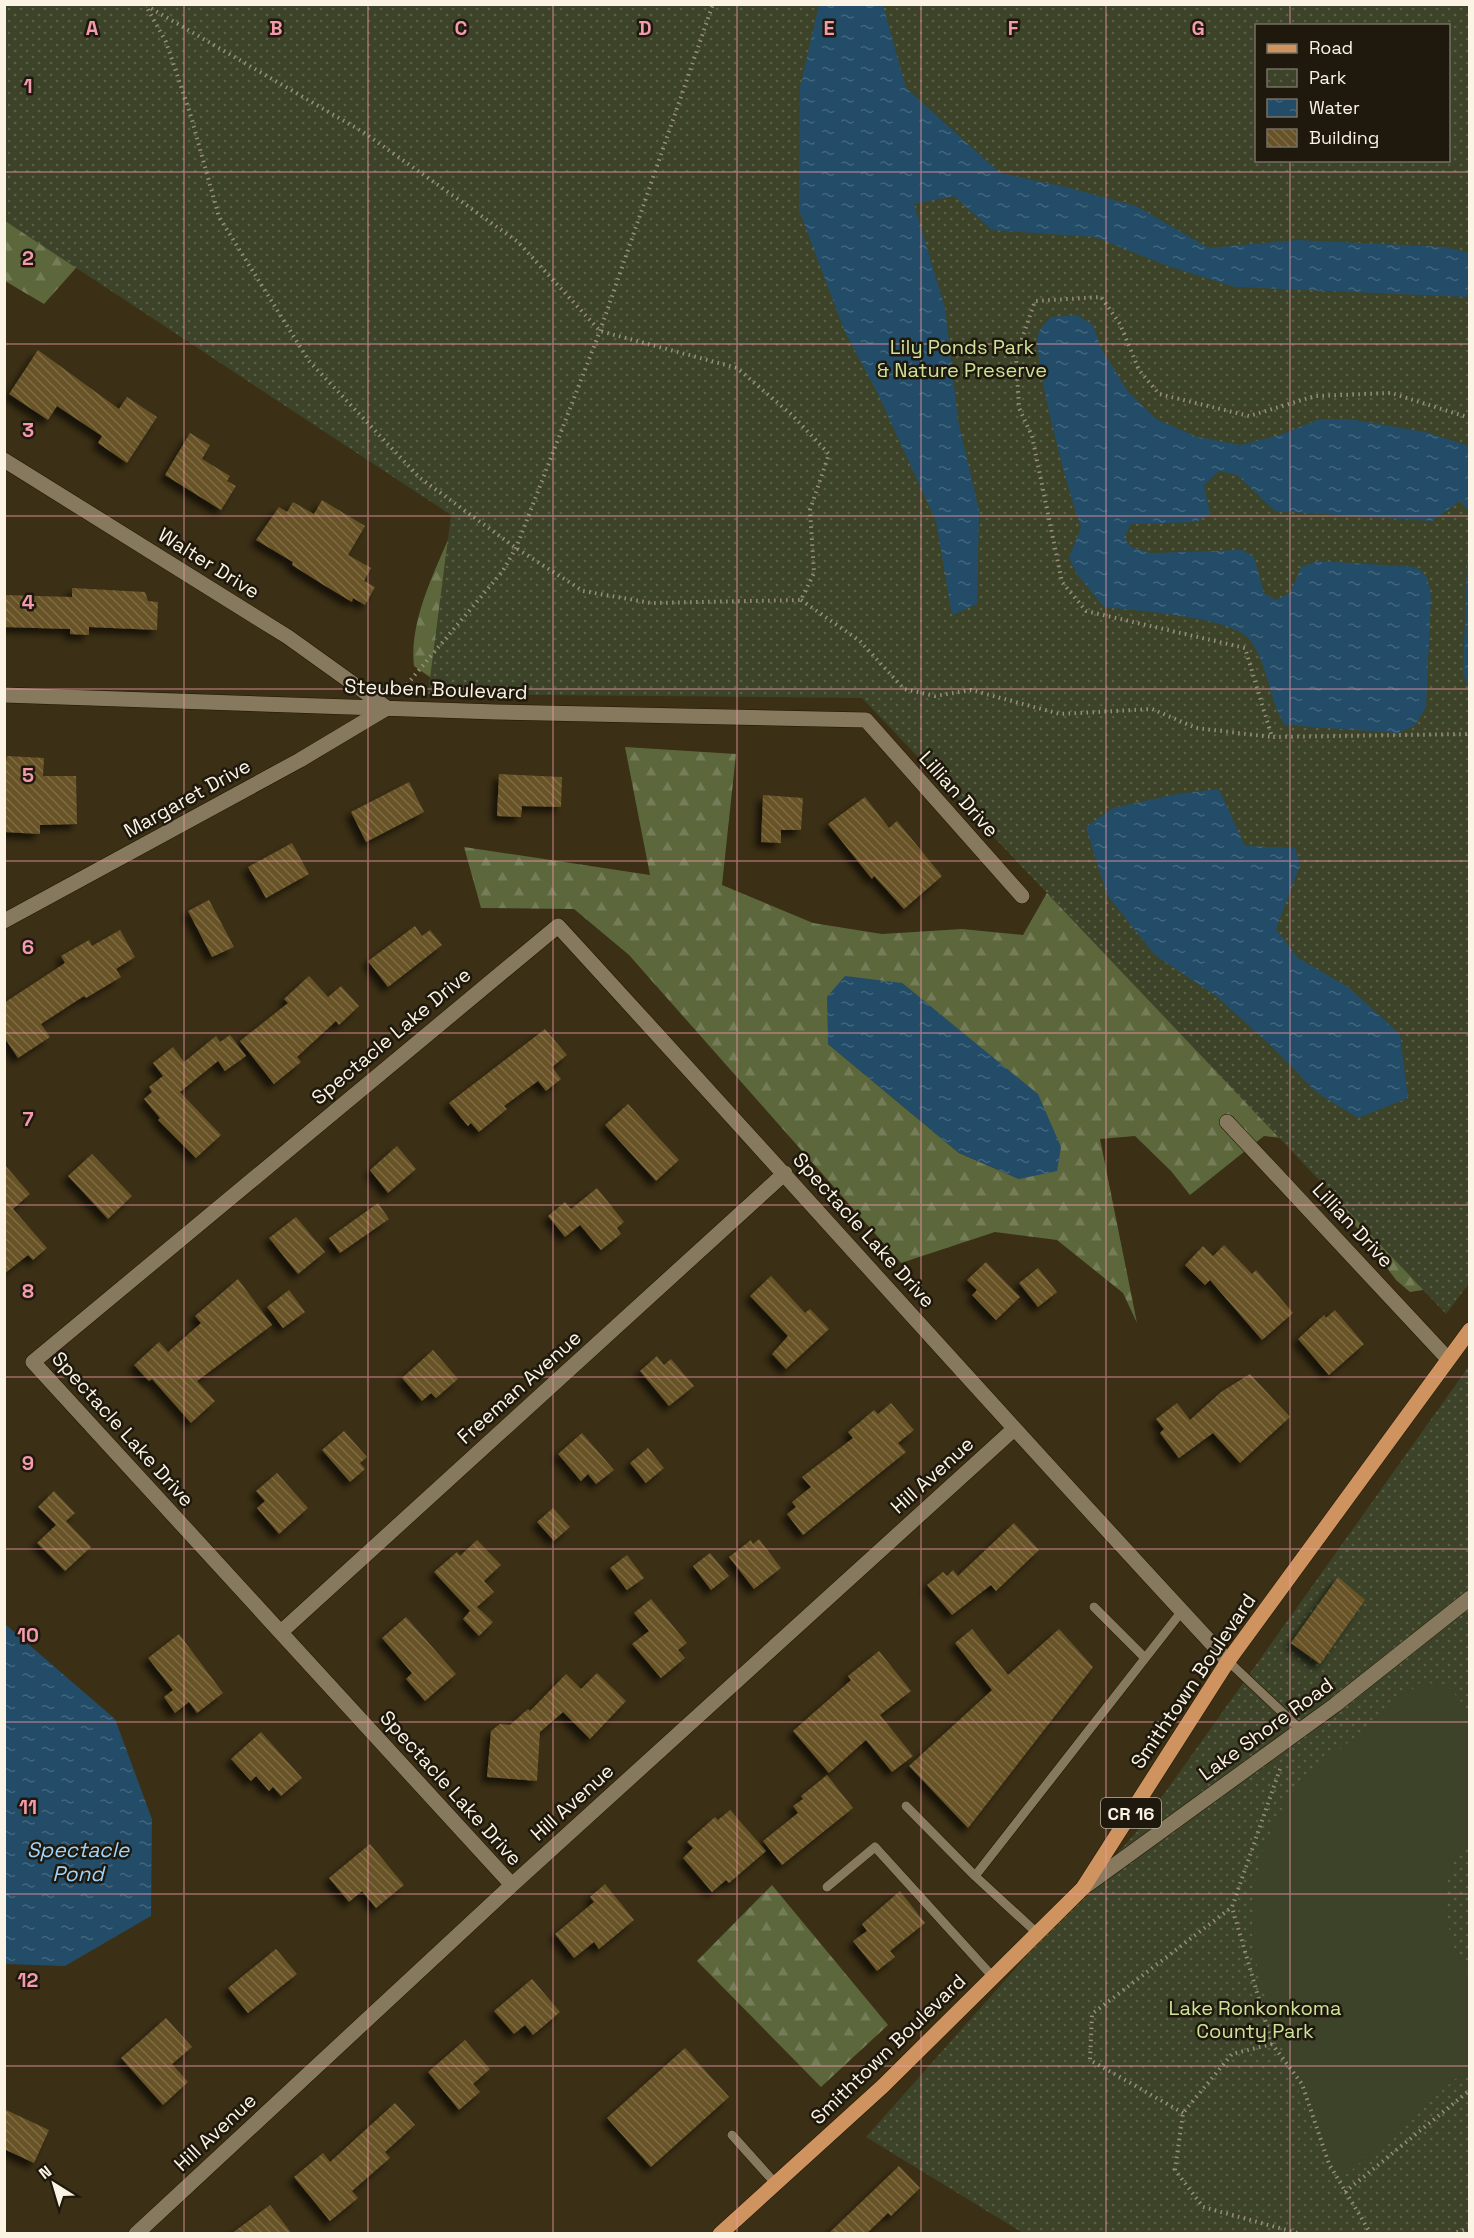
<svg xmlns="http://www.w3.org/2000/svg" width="1474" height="2238" font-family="'Space Grotesk',sans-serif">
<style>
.forest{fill:url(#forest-firs);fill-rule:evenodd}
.park{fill:url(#park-dots);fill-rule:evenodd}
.pitch{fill:#3c4328}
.water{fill:url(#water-ripples)}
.building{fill:url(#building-back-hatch);filter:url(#shadow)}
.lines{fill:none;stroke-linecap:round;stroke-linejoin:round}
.service-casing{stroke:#221700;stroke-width:10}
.minor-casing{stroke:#221700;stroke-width:16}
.primary-casing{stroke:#221700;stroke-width:16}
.path{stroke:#988f79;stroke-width:4;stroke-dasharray:1.5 4.5;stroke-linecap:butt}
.service{stroke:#86795d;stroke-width:9}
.minor{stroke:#86795d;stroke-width:15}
.primary{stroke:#ce935f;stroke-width:15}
.grid{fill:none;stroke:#f39aac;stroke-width:1.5;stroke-opacity:0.55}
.labels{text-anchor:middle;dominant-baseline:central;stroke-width:5;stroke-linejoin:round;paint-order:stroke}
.shield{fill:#1e180d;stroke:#b9b2a4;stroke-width:1.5}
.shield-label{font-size:18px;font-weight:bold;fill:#fbf4e4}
.park-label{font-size:20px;fill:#cee299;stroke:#1e180d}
.street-label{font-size:20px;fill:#fbf4e4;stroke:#1e180d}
.water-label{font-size:21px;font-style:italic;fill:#9ed3fa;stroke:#1e180d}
.grid-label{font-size:20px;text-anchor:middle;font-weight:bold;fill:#f39aac;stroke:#1e180d;stroke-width:5;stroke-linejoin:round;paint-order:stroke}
</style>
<defs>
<pattern id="forest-firs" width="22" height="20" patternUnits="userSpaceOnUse" patternTransform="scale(1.5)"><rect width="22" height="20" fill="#5c673b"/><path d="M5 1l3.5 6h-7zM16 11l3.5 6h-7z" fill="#747d57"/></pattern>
<pattern id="park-dots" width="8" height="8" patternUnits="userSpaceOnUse" patternTransform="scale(1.5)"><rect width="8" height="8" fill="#3c4328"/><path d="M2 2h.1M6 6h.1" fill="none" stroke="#595f47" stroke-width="1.8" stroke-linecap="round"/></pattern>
<pattern id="water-ripples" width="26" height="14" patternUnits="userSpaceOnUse" patternTransform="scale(1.5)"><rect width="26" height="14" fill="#224c68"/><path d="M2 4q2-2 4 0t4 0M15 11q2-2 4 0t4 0" fill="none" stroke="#43667d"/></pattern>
<pattern id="building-back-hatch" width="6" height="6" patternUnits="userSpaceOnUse" patternTransform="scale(1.5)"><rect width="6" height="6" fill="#675327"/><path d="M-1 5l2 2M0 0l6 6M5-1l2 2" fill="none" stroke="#7e6c46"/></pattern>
<filter id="shadow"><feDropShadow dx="-5.5" dy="5.5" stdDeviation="3" flood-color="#0009"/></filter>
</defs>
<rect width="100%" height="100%" fill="#3b2f15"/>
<path class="forest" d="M 5,5 L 777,5 L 1448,1286 L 1410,1292 L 1396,1280 L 1291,1139 L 1264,1136 L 1190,1195 L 1171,1171 L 1135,1136 L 1100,1139 L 1137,1323 L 1123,1293 L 1057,1240 L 995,1232 L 901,1263 L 629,955 L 574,909 L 481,908 L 464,847 L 650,875 L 625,747 L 736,754 L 722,885 L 813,923 L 882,934 L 962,929 L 1023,935 L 1052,884 L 907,714 L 847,685 L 434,680 L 414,666 C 408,617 442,557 460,512 L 83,260 L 44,304 L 5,281 ZM 902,983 L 949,1022 L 1019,1179 L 959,1153 L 828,1044 Z
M 772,1885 L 888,2025 L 821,2087 L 697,1961 Z"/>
<path class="park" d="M 4,5 L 1469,5 L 1470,1282 L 1446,1314 L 862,698 L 428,694 L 451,515 L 5,221 ZM 1256,26 L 1448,26 L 1448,160 L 1256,160 Z
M 1469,1366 L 1469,2233 L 1023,2233 L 866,2137 L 1139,1829 Z"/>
<path class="pitch" d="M 1420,1683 L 1446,1684 L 1469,1711 L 1469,1838 L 1454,1859 L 1444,1894 L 1451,1942 L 1469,1973 L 1469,2067 L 1347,2174 L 1333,2173 L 1315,2135 L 1273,2020 L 1257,1966 L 1252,1931 L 1254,1889 L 1263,1848 L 1292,1789 Z"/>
<path class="water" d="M 819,5 L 883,5 L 906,88 L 1000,173 L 1070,188 L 1136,206 L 1209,248 L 1297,240 L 1446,247 L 1469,253 L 1469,297 L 1235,287 L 1168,266 L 1095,237 L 992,230 L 954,196 L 914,204 L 945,308 L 958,420 L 979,510 L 977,604 L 952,615 L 936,521 L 877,392 L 845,332 L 799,210 L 800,87 Z
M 1077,315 L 1093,325 L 1101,348 L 1128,392 L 1156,419 L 1197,437 L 1241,445 L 1280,435 L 1320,419 L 1349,419 L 1425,432 L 1469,446 L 1469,693 L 1463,672 L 1469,512 L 1460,501 L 1432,521 L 1275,511 L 1237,475 L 1219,471 L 1204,485 L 1210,514 L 1196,522 L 1131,524 L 1124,537 L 1131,547 L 1151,553 L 1242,550 L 1254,557 L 1264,593 L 1276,600 L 1290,593 L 1301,567 L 1318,561 L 1417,567 L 1427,577 L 1431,595 L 1426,708 L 1414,726 L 1398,733 L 1285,725 C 1268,699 1269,665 1250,640 C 1232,616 1135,611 1104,607 L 1077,574 L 1069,558 L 1081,527 C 1071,501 1030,352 1039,332 C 1041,327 1047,321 1051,317 Z
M 1219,789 L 1245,846 L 1295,848 L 1300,865 L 1276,929 L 1298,958 L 1348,987 L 1400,1034 L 1408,1098 L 1358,1118 L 1316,1092 L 1269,1044 L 1216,996 L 1155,955 L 1107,895 L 1086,827 L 1113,808 L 1177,794 Z
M 845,976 L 902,983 L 1038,1094 L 1061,1147 L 1057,1171 L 1019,1179 L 959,1153 L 828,1044 L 827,997 Z
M 5,1624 L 115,1719 L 152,1819 L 151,1916 L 65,1966 L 5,1964 Z"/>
<path class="building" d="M 38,350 L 119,409 L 127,397 L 157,417 L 127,463 L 98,443 L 102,436 L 57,406 L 48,420 L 9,394 Z
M 190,433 L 210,445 L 202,459 L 230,476 L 227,481 L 236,486 L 221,510 L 165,475 Z
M 322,500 L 365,526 L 348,555 L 371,568 L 364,581 L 375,587 L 365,605 L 353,598 L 352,602 L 322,584 L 292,565 L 293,562 L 256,540 L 279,507 L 287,512 L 293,502 L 314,514 Z
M 72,588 L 145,592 L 148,601 L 158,602 L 157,630 L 89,627 L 89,635 L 70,634 L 70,629 L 4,627 L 4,595 L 72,597 Z
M 7,756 L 44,758 L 43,776 L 76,776 L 77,824 L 40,825 L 40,834 L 4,832 L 4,774 Z
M 499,774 L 562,777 L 561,807 L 522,806 L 521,817 L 497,816 Z
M 409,782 L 424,812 L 366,842 L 351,812 Z
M 763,795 L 803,798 L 801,830 L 781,830 L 781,843 L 761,842 Z
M 865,797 L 889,828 L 897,821 L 942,876 L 904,909 L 874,876 L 872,879 L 828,824 Z
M 292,843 L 309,874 L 266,898 L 248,867 Z
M 209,900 L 234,947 L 212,957 L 188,911 Z
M 415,926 L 422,936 L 430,930 L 442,945 L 388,987 L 368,961 Z
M 120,930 L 135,957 L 116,969 L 121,977 L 86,998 L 84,996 L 41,1024 L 50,1037 L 18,1058 L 4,1037 L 4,1003 L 65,963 L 61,956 L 89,940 L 92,946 Z
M 309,976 L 328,997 L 341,986 L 359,1006 L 339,1025 L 336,1021 L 297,1057 L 301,1062 L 274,1084 L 240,1041 L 288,1003 L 284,999 Z
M 545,1029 L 567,1055 L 552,1067 L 561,1079 L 546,1091 L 538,1081 L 504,1106 L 507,1109 L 479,1132 L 471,1123 L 468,1126 L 449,1103 Z
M 230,1035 L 246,1056 L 225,1071 L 218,1061 L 180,1092 L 221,1135 L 196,1158 L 158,1120 L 160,1118 L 144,1099 L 152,1092 L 149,1087 L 163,1076 L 153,1063 L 173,1047 L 184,1062 L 216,1036 L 220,1042 Z
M 628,1104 L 679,1160 L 656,1181 L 605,1125 Z
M 397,1146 L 416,1169 L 388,1193 L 370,1170 Z
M 92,1154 L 132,1196 L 108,1219 L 68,1176 Z
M 4,1164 L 30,1194 L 13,1209 L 47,1248 L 33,1260 L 28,1255 L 4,1274 Z
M 597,1188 L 624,1222 L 617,1228 L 621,1234 L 601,1250 L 580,1225 L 565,1237 L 548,1216 L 565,1202 L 571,1209 Z
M 378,1203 L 389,1219 L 340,1253 L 329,1238 Z
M 296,1217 L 325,1252 L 298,1274 L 269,1238 Z
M 1224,1245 L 1252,1274 L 1256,1270 L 1293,1313 L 1262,1340 L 1210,1280 L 1205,1285 L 1185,1265 L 1203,1246 L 1213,1256 Z
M 986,1262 L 1020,1297 L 996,1320 L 972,1295 L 977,1290 L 967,1280 Z
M 1038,1268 L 1057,1292 L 1038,1307 L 1019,1283 Z
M 771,1276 L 805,1313 L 810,1309 L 829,1329 L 786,1369 L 772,1354 L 788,1336 L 750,1296 Z
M 238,1279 L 272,1325 L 197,1381 L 215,1401 L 191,1423 L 152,1379 L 149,1381 L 134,1365 L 159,1342 L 168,1352 L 201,1323 L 195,1316 Z
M 289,1290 L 305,1312 L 283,1328 L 267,1307 Z
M 1335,1310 L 1364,1344 L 1329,1375 L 1298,1339 L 1324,1315 L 1326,1318 Z
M 433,1350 L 458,1379 L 436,1398 L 431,1393 L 422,1401 L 402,1378 Z
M 657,1356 L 664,1365 L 671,1359 L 694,1386 L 669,1406 L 640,1371 Z
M 1250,1374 L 1290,1417 L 1240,1463 L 1213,1433 L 1179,1458 L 1160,1433 L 1164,1429 L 1156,1419 L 1177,1403 L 1190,1420 L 1221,1392 Z
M 891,1403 L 914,1430 L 898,1443 L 906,1452 L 803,1535 L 787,1514 L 796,1507 L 792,1502 L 811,1487 L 802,1477 L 853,1438 L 848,1432 L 874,1410 L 878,1414 Z
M 344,1431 L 367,1457 L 360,1463 L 365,1469 L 350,1482 L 322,1450 Z
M 582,1433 L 614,1470 L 596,1484 L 588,1474 L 581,1481 L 558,1454 Z
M 648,1448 L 664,1468 L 646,1483 L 630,1463 Z
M 277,1473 L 308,1508 L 279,1534 L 257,1508 L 265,1501 L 256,1491 Z
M 54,1491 L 75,1513 L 66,1521 L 91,1547 L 65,1571 L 37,1543 L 56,1525 L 38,1507 Z
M 553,1508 L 570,1527 L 554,1541 L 537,1522 Z
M 1014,1523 L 1039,1550 L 996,1591 L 991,1585 L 952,1615 L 927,1585 L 943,1572 L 947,1576 L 953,1570 L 958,1576 Z
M 759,1539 L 781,1568 L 754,1589 L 729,1557 L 751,1540 L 753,1544 Z
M 477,1540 L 501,1565 L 484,1581 L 494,1592 L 477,1607 L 493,1622 L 479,1636 L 463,1619 L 470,1611 L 434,1572 L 457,1552 L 460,1556 Z
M 710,1553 L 729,1576 L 711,1590 L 693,1566 Z
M 627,1555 L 644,1578 L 627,1590 L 610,1568 Z
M 1338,1577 L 1365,1600 L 1320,1664 L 1291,1643 Z
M 651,1599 L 687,1643 L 678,1650 L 685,1658 L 661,1678 L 632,1644 L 649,1631 L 634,1613 Z
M 406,1617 L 456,1674 L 425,1701 L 406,1679 L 412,1673 L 382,1638 Z
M 972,1629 L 1008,1675 L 1059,1629 L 1093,1667 L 968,1828 L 909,1766 L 992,1690 L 955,1643 Z
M 179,1634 L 223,1693 L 197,1713 L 189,1702 L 175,1713 L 164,1697 L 173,1690 L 148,1658 Z
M 879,1651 L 911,1691 L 880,1715 L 913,1756 L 892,1772 L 866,1740 L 829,1773 L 793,1731 L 851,1680 L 848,1676 Z
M 597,1673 L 626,1701 L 590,1739 L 563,1712 L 540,1732 L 537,1781 L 487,1777 L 491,1731 L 500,1724 L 510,1725 L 528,1709 L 530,1711 L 566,1674 L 581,1689 Z
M 261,1732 L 302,1778 L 281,1796 L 273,1787 L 269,1791 L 256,1776 L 251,1781 L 231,1759 Z
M 827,1775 L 853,1808 L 782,1865 L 763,1841 L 798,1813 L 793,1806 L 803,1799 L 801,1796 Z
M 730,1810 L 766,1851 L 729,1883 L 726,1880 L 712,1892 L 683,1858 L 693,1848 L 687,1842 L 715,1817 L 718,1820 Z
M 370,1844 L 404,1885 L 376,1908 L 362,1891 L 349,1902 L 329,1878 Z
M 605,1884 L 634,1920 L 599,1949 L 594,1942 L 574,1958 L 555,1934 L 594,1902 L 590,1897 Z
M 900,1891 L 925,1923 L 890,1951 L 895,1957 L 877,1971 L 853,1941 L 867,1931 L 862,1924 Z
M 276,1949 L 297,1974 L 248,2013 L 228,1988 Z
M 532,1979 L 560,2012 L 533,2035 L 525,2025 L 514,2034 L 494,2011 Z
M 166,2018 L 192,2047 L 172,2064 L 188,2082 L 163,2105 L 121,2058 Z
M 465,2040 L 490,2069 L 473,2084 L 480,2092 L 459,2110 L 428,2072 Z
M 685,2048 L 729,2097 L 651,2167 L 607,2118 Z
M 395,2103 L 415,2125 L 385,2152 L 390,2158 L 352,2191 L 358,2198 L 330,2221 L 294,2177 L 323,2153 L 330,2162 Z
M 4,2109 L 49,2130 L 34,2163 L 4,2149 Z
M 899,2166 L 920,2188 L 891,2216 L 888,2213 L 866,2234 L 828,2234 Z
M 270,2205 L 292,2234 L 231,2234 Z"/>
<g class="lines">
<g class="service-casing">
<path id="service" d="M 1094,1607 L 1144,1657
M 1228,1661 L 1301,1730
M 906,1806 L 975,1876
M 827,1887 L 875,1847 L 993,1977
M 1037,1933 L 975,1876 L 1182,1611
M 732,2135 L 775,2183"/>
</g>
<g class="minor-casing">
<path id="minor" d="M 4,460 L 288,637 L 387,708 L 300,760 L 4,921
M 4,695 L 496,712 L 866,720 L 1022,896
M 1227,1122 L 1448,1359
M 281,1632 L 785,1173
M 512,1885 L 33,1362 L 558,926 C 782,1170 1002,1418 1228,1661
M 1083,1888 L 1335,1705 L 1470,1598
M 136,2234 L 512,1885 L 1014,1429"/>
</g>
<g class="primary-casing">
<path id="primary" d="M 720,2234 L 883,2086 L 1083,1888 L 1228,1661 L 1470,1330"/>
</g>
<path class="path" d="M 145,4 L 166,42 L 190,113 L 219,217 L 309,361 L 420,478 L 516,548 L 583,591 L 651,603 L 801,600 L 814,573 L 810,510 L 829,454 L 792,415 L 737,368 L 600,331 L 518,242 L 455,197 L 363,132 L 147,6
M 1470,418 L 1391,393 L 1315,396 L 1249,416 L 1159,394 L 1139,370 L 1120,324 L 1101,297 L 1035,301 L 1016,356 L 1019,408 L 1032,436 L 1062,582 L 1086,611 L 1245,648 L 1272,737 L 1470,734
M 801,600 L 860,641 L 904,689 L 935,696 L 971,690 L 1060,714 L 1152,709 L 1196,728 L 1272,737
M 403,689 L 502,572 L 516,548 L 600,331 L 713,4
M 1280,1769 L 1232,1907 L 1272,2044 L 1302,2084 L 1329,2164 L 1371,2234
M 1272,2044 L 1232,2054 L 1183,2113 L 1175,2170 L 1203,2207 L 1301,2234
M 1183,2113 L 1090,2060 L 1092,2014 L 1232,1907
M 1345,2192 L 1470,2090
M 1451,2234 L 1470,2228"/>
<use href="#service" class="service"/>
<use href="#minor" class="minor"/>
<use href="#primary" class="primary"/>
</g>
<path class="grid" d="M 184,4 L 184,2234M 368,4 L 368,2234M 553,4 L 553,2234M 737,4 L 737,2234M 921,4 L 921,2234M 1106,4 L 1106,2234M 1290,4 L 1290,26M 1290,160 L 1290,2234M 4,172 L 1470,172M 4,344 L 1470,344M 4,516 L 1470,516M 4,689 L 1470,689M 4,861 L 1470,861M 4,1033 L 1470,1033M 4,1205 L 1470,1205M 4,1377 L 1470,1377M 4,1549 L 1470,1549M 4,1722 L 1470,1722M 4,1894 L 1470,1894M 4,2066 L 1470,2066"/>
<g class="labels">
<rect class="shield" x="1101" y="1798" width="60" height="30" rx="4.5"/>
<g class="shield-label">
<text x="1131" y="1813">CR 16</text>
</g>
<g class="park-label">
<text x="962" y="347">Lily Ponds Park<tspan x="962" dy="23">&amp; Nature Preserve</tspan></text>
<text x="1255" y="2008">Lake Ronkonkoma<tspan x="1255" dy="23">County Park</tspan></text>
</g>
<g class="street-label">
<text transform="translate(209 563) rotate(32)">Walter Drive</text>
<text transform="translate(436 689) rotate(2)">Steuben Boulevard</text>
<text transform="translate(959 794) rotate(48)">Lillian Drive</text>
<text transform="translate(187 798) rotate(-29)">Margaret Drive</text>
<text transform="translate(391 1036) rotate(-40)">Spectacle Lake Drive</text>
<text transform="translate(1353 1225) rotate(47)">Lillian Drive</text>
<text transform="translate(864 1230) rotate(48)">Spectacle Lake Drive</text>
<text transform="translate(519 1387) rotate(-42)">Freeman Avenue</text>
<text transform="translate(123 1429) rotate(48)">Spectacle Lake Drive</text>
<text transform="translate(932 1475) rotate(-42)">Hill Avenue</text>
<text transform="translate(1193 1681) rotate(-56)">Smithtown Boulevard</text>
<text transform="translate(1266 1729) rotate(-36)">Lake Shore Road</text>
<text transform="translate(451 1788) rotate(48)">Spectacle Lake Drive</text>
<text transform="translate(572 1802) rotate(-42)">Hill Avenue</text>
<text transform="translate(888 2049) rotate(-44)">Smithtown Boulevard</text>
<text transform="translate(215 2132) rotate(-43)">Hill Avenue</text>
</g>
<g class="water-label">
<text x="78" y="1849">Spectacle<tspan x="78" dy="24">Pond</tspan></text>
</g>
</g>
<g class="grid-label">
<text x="92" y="35">A</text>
<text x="276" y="35">B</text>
<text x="461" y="35">C</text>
<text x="645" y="35">D</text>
<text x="829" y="35">E</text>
<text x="1013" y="35">F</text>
<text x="1198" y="35">G</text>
<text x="28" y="93">1</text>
<text x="28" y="265">2</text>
<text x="28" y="437">3</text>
<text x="28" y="609">4</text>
<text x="28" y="782">5</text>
<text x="28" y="954">6</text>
<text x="28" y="1126">7</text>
<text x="28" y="1298">8</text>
<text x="28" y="1470">9</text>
<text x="28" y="1642">10</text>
<text x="28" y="1814">11</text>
<text x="28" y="1987">12</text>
</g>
<rect width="1474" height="2238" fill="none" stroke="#fbf4e4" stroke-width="12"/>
<rect x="1255" y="24" width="195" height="138" fill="#1e180d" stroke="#767063" stroke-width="1.5"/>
<rect x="1267" y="44" width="30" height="9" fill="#ce935f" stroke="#767063" stroke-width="1.5"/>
<text x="1309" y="54" font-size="18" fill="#fbf4e4">Road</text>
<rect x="1267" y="69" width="30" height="18" fill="url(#park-dots)" stroke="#767063" stroke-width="1.5"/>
<text x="1309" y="84" font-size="18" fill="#fbf4e4">Park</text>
<rect x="1267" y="99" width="30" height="18" fill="url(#water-ripples)" stroke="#767063" stroke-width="1.5"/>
<text x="1309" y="114" font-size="18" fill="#fbf4e4">Water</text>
<rect x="1267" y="129" width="30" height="18" fill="url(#building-back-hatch)" stroke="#767063" stroke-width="1.5"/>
<text x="1309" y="144" font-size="18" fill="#fbf4e4">Building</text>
<g transform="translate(54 2184) rotate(323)" stroke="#1e180d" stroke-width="4.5" paint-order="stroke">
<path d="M0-4.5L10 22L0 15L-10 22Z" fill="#fbf4e4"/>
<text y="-9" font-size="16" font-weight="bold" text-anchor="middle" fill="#fbf4e4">N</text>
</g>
</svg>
